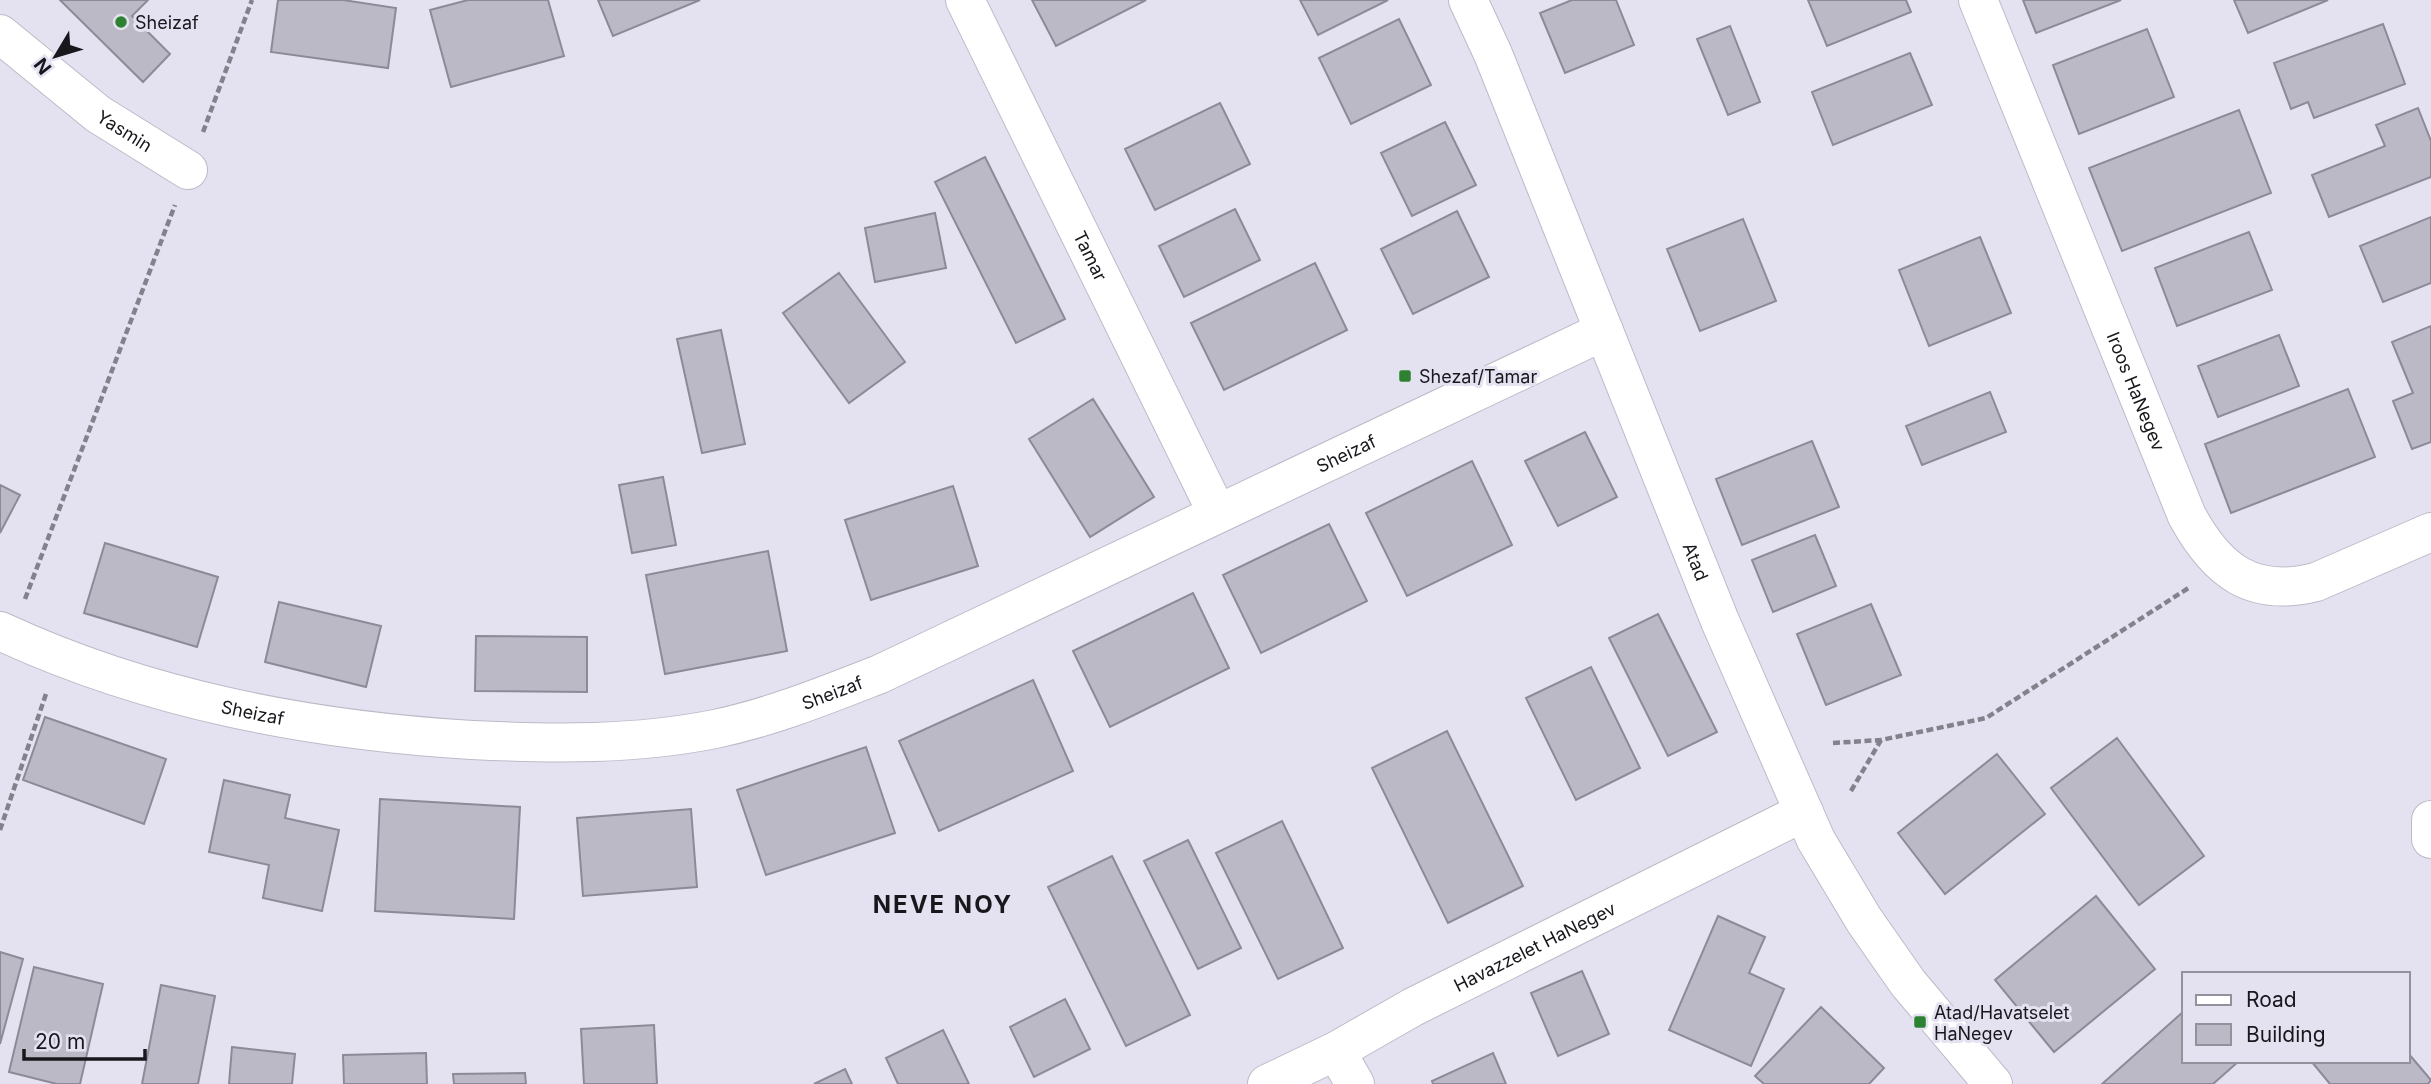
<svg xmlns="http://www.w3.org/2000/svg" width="2431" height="1084" font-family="Inter,sans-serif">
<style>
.building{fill:#bcb9c7;stroke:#8d8a98;stroke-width:2}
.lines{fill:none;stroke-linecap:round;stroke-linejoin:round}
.street-casing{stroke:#bdbac8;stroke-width:40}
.secondary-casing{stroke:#bdbac8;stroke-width:40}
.path{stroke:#83828c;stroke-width:4.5;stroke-dasharray:7 3.5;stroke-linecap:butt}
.street{stroke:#fff;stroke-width:38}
.secondary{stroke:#fff;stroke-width:38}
.poi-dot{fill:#2c8231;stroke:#e4e2f1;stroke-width:2.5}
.labels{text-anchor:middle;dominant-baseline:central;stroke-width:6;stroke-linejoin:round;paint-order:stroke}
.poi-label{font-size:18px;fill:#18171c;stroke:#e4e2f1;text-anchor:start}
.street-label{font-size:18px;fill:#18171c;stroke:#e4e2f1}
.district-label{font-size:24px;font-weight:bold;letter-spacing:2px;fill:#18171c;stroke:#e4e2f1}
</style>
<rect width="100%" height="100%" fill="#e4e2f1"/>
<path class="building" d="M 60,0 L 148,0 L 132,16 L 170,54 L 143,82 Z
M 278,0 L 343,0 L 396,8 L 388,68 L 271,52 Z
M 468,0 L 548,0 L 564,56 L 451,87 L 430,10 Z
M 598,0 L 700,0 L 613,36 Z
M 1032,0 L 1146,0 L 1056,46 Z
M 1300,0 L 1388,0 L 1318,35 Z
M 1572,0 L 1616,0 L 1634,45 L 1565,73 L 1540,13 Z
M 1808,0 L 1906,0 L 1911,12 L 1827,46 Z
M 2023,0 L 2121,0 L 2036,33 Z
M 2234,0 L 2328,0 L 2248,33 Z
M 1399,19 L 1431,85 L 1351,124 L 1319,58 Z
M 2383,24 L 2405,84 L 2314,118 L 2308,102 L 2291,109 L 2274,63 Z
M 1730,26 L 1760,102 L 1728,115 L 1697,39 Z
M 2147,29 L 2174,97 L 2079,134 L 2053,65 Z
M 1910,53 L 1932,105 L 1833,145 L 1812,92 Z
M 1220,103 L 1250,164 L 1155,210 L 1125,149 Z
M 2418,108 L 2431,141 L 2431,177 L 2329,217 L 2312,175 L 2385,146 L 2376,125 Z
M 2239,110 L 2271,193 L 2122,251 L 2089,168 Z
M 1445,122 L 1476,185 L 1412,216 L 1381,153 Z
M 985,157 L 1065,319 L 1016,343 L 935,182 Z
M 1235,209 L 1260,260 L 1184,297 L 1159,246 Z
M 1457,211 L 1489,277 L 1413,314 L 1381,249 Z
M 935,213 L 946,268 L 875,282 L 865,228 Z
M 2431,217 L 2431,283 L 2383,302 L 2360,246 Z
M 1743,219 L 1776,301 L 1700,331 L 1667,249 Z
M 2249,232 L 2272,290 L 2177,326 L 2155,268 Z
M 1980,237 L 2011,313 L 1929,346 L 1899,270 Z
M 1315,263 L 1347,330 L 1224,390 L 1191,323 Z
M 839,273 L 905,362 L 849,403 L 783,313 Z
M 2431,326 L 2431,442 L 2412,449 L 2393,401 L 2413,393 L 2392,342 Z
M 721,330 L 745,444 L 702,453 L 677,339 Z
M 2279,335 L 2299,386 L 2218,417 L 2198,366 Z
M 2348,389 L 2375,457 L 2231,513 L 2205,444 Z
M 1990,392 L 2006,432 L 1922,465 L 1906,426 Z
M 1093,399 L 1154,497 L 1090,537 L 1029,439 Z
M 1585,432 L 1617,497 L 1558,526 L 1525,461 Z
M 1812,441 L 1839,507 L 1742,545 L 1716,479 Z
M 1472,461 L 1512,545 L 1407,596 L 1366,513 Z
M 663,477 L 676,545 L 632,553 L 619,485 Z
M 0,485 L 20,495 L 0,533 Z
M 953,486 L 978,566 L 871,600 L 845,520 Z
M 1329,524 L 1367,601 L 1261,653 L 1223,575 Z
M 1815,535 L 1836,586 L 1773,612 L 1752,560 Z
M 105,543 L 218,577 L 197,647 L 84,613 Z
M 768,551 L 787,651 L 665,674 L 646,575 Z
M 1193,593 L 1229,668 L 1110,727 L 1073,651 Z
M 279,602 L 381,626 L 366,687 L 265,662 Z
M 1871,604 L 1901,675 L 1826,705 L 1797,634 Z
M 1658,614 L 1717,732 L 1668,756 L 1609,638 Z
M 476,636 L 587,637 L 587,692 L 475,691 Z
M 1591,667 L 1640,768 L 1576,800 L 1526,698 Z
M 1033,680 L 1073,771 L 939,831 L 899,741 Z
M 45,717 L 166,759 L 144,824 L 23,780 Z
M 1447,731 L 1523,886 L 1448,923 L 1372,768 Z
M 2117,738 L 2204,856 L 2139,905 L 2051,788 Z
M 866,747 L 895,833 L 766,875 L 737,790 Z
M 1997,754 L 2045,814 L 1945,894 L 1898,833 Z
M 224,780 L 290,795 L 285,818 L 339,830 L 322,911 L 263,898 L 269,865 L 209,852 Z
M 380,799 L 520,807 L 514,919 L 375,911 Z
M 691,809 L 697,887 L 583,896 L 577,818 Z
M 1282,821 L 1343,948 L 1278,979 L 1216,853 Z
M 1188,840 L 1241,948 L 1198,969 L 1144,861 Z
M 1112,856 L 1190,1015 L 1126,1046 L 1048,887 Z
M 2096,896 L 2155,969 L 2054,1052 L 1995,980 Z
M 1718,916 L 1765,937 L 1749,973 L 1784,989 L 1751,1066 L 1669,1030 Z
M 0,952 L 23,959 L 0,1044 Z
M 34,967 L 103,984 L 80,1084 L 57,1084 L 9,1072 Z
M 1582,971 L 1609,1034 L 1558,1056 L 1531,993 Z
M 161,985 L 215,996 L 198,1084 L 142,1084 Z
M 1065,999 L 1090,1049 L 1034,1077 L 1010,1027 Z
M 1821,1007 L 1884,1068 L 1869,1084 L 1764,1084 L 1755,1076 Z
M 2184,1011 L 2184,1061 L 2239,1061 L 2213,1084 L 2102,1084 Z
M 654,1025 L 657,1084 L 584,1084 L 581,1029 Z
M 943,1030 L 969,1084 L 898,1084 L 886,1058 Z
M 232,1047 L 295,1054 L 292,1084 L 229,1084 Z
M 426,1053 L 427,1084 L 344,1084 L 343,1055 Z
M 1493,1053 L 1506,1084 L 1433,1084 L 1432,1081 Z
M 2408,1053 L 2431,1080 L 2428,1084 L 2330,1084 L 2311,1061 L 2408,1061 Z
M 845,1069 L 852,1084 L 814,1084 Z
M 525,1073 L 526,1084 L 454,1084 L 453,1074 Z"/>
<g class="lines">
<g class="street-casing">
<g id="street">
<path id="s1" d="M 965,0 L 1217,513"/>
<path id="s2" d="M 1978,0 L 2187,516 C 2217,571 2252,598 2316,582 L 2431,532"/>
<path id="s3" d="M 0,34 L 98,114 L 188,170"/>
<path id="s4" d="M 0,631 C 149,700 309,730 472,740 C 553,744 635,745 715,729 C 772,717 826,695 880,674 L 1604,331"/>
<path d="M 2431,820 L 2431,839"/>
<path d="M 1336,1051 L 1355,1084"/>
</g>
</g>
<g class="secondary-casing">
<g id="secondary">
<path id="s5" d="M 1468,0 L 1493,54 L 1720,621 L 1816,840 L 1864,920 L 1908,983 L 1993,1084"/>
<path id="s6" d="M 1267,1084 L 1336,1051 L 1413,1007 L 1804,812"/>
</g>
</g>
<path class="path" d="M 203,132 L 252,0
M 25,599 L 175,205
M 1833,743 L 1881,740 L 1986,718 L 2190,587
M 1851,791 L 1881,740
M 0,830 L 47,691"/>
<use href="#street" class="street"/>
<use href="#secondary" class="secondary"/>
</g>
<g class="poi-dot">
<circle cx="121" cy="22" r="7"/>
<rect x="1398" y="369" width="14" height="14" rx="3.5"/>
<rect x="1913" y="1015" width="14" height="14" rx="3.5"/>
</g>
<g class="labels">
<g class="poi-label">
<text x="135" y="22">Sheizaf</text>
<text x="1419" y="376">Shezaf/Tamar</text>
<text x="1934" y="1012">Atad/Havatselet<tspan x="1934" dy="21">HaNegev</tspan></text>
</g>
<g class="street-label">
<text stroke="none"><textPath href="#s3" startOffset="158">Yasmin</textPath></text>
<text stroke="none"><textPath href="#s1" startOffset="285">Tamar</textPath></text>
<text stroke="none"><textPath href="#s2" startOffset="422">Iroos HaNegev</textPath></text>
<text stroke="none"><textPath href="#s4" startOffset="1421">Sheizaf</textPath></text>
<text stroke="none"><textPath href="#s5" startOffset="606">Atad</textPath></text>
<text stroke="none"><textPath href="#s4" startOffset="854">Sheizaf</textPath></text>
<text stroke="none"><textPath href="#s4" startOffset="266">Sheizaf</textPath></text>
<text stroke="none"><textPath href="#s6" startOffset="301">Havazzelet HaNegev</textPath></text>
</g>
<g class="district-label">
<text x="943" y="904">NEVE NOY</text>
</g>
</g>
<rect x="2182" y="972" width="228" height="91" fill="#e4e2f1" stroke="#92919c" stroke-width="2"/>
<rect x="2196" y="995" width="35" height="10" fill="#ffffff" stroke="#92919c" stroke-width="2"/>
<text x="2246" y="1007" font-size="21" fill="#18171c">Road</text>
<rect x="2196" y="1024" width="35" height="21" fill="#bcb9c7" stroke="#92919c" stroke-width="2"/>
<text x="2246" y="1042" font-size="21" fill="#18171c">Building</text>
<g transform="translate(56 56) rotate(232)" stroke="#e4e2f1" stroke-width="5" paint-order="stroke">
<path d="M0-5L12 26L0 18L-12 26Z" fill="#18171c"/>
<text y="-10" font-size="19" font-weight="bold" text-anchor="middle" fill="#18171c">N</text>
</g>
<path d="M24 1049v10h121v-10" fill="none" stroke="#18171c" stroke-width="3.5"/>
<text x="35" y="1049" font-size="21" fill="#18171c" stroke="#e4e2f1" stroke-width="5" paint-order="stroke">20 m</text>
</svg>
